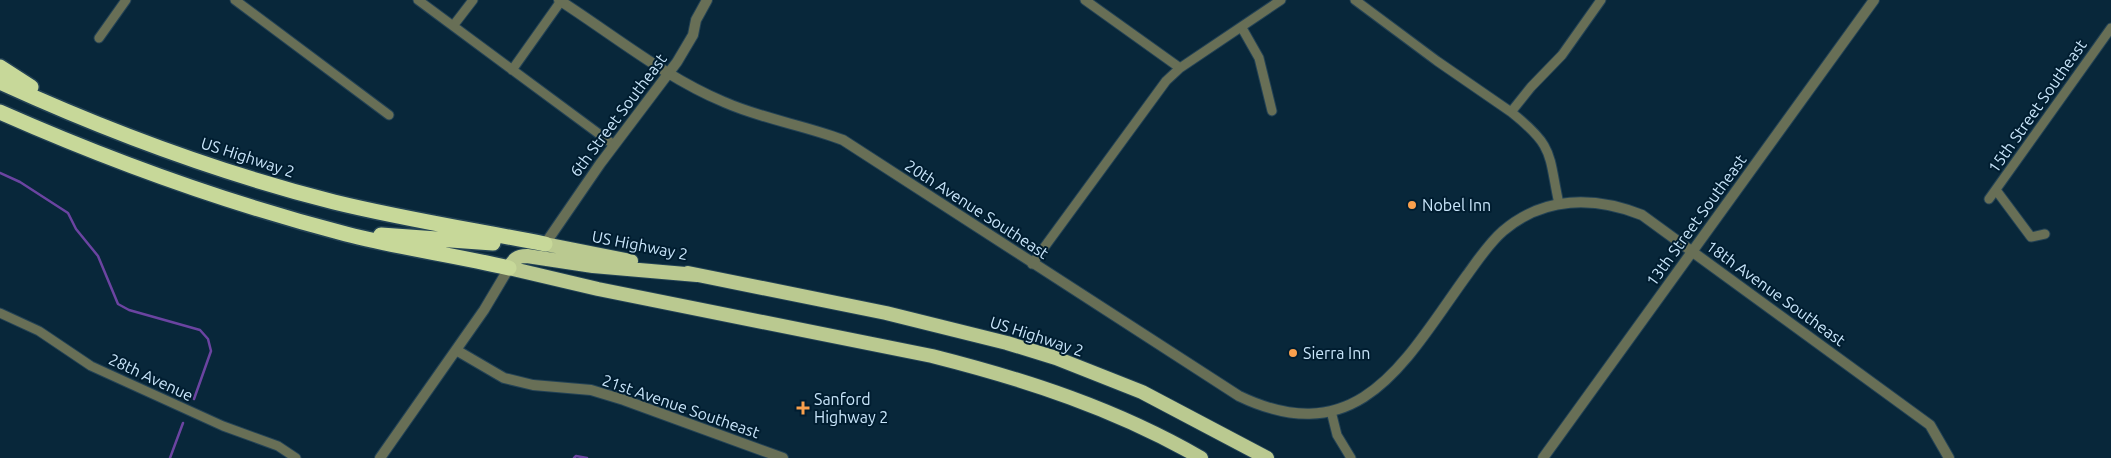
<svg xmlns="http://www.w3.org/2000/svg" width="2111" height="458" font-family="Ubuntu,sans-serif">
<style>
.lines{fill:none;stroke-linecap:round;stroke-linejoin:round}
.stream{stroke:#6b44a1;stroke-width:2.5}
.minor-casing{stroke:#234255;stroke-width:11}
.tertiary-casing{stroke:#234255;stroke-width:12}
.trunk-casing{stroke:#234255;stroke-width:16}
.motorway-casing{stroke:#234255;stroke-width:18}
.minor{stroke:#686f56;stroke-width:9}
.tertiary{stroke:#686f56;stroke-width:10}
.trunk{stroke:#bac990;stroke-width:14}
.motorway{stroke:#c7d899;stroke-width:15}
.poi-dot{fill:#f9a04d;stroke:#001d30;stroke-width:2}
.labels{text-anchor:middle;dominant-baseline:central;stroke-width:4;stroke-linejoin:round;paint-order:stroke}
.street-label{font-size:16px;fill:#c9e6fb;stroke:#001d30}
.poi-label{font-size:16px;fill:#c9e6fb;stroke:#001d30;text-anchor:start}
</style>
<rect width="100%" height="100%" fill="#08273a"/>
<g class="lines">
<path class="stream" d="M 0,173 L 20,182 L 68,213 L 76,229 L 98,256 L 118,304 L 129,310 L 200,330 L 208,339 L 211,351 L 194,399
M 170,458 L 183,423
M 574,458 L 576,456 L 587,458"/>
<g class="minor-casing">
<path id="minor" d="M 235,0 L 389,115
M 418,0 L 614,145
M 1085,0 L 1180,68
M 1355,0 L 1437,61 L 1511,112 L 1531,87 L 1562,55 L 1601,0
M 453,26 L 473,0
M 1242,28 L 1259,58 L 1272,111
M 99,38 L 126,0
M 512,70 L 561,1
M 1511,112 C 1555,147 1548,153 1559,204
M 1996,190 L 2031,237 L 2045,234
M 1989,199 L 2111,28
M 1032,264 L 1166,81 L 1180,68 L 1281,0
M 0,313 L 39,331 L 91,366 L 223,426 L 278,446 L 296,458
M 1331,411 L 1337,435 L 1351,458"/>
</g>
<g class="tertiary-casing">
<path id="tertiary" d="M 559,0 C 612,34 666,78 724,102 C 762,119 804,125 843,140 L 1239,396 C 1360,454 1406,359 1467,275 C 1478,260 1489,243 1503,231 C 1544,196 1594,196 1642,215 L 1930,425 L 1949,458
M 545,244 L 600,164 L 677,62 L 693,35 L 696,20 L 707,0
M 456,350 L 504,378 L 533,385 L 591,390 L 624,400 L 783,458
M 380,458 L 484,310 L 509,268
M 1543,458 L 1874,0"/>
</g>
<g class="trunk-casing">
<path id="trunk" d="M 545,244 L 631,261
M 688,273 L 886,313 L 1007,343 L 1056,358 L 1142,392 L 1267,458
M 697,275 L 593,266 L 527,256 C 517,256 514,259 509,268 L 598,289 L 932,356 C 1027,380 1116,409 1201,458"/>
</g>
<g class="motorway-casing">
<path id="motorway" d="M 0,67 L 31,87
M 0,82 C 107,131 220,173 334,202 C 403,219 474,230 545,244
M 0,112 C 113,162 227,203 346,234 C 400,248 455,255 509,268
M 381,235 L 493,243"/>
</g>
<use href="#minor" class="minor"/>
<use href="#tertiary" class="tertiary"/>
<use href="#trunk" class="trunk"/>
<use href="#motorway" class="motorway"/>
</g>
<g class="poi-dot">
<circle cx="1412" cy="205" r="5"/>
<circle cx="1293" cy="353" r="5"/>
<path d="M800.5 400.5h5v5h5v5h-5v5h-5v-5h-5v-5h5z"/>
</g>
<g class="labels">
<g class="street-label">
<text transform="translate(2037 106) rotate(-55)">15th Street Southeast</text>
<text transform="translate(618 115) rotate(-53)">6th Street Southeast</text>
<text transform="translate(248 157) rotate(18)">US Highway 2</text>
<text transform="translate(977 209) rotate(33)">20th Avenue Southeast</text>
<text transform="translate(1696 220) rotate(-54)">13th Street Southeast</text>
<text transform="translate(640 245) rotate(11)">US Highway 2</text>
<text transform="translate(1776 293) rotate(36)">18th Avenue Southeast</text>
<text transform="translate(1037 336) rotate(18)">US Highway 2</text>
<text transform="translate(151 377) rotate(25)">28th Avenue</text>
<text transform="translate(681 406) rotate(19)">21st Avenue Southeast</text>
</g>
<g class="poi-label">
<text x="1422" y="205">Nobel Inn</text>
<text x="1303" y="353">Sierra Inn</text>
<text x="814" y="399">Sanford<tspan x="814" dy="18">Highway 2</tspan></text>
</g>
</g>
</svg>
